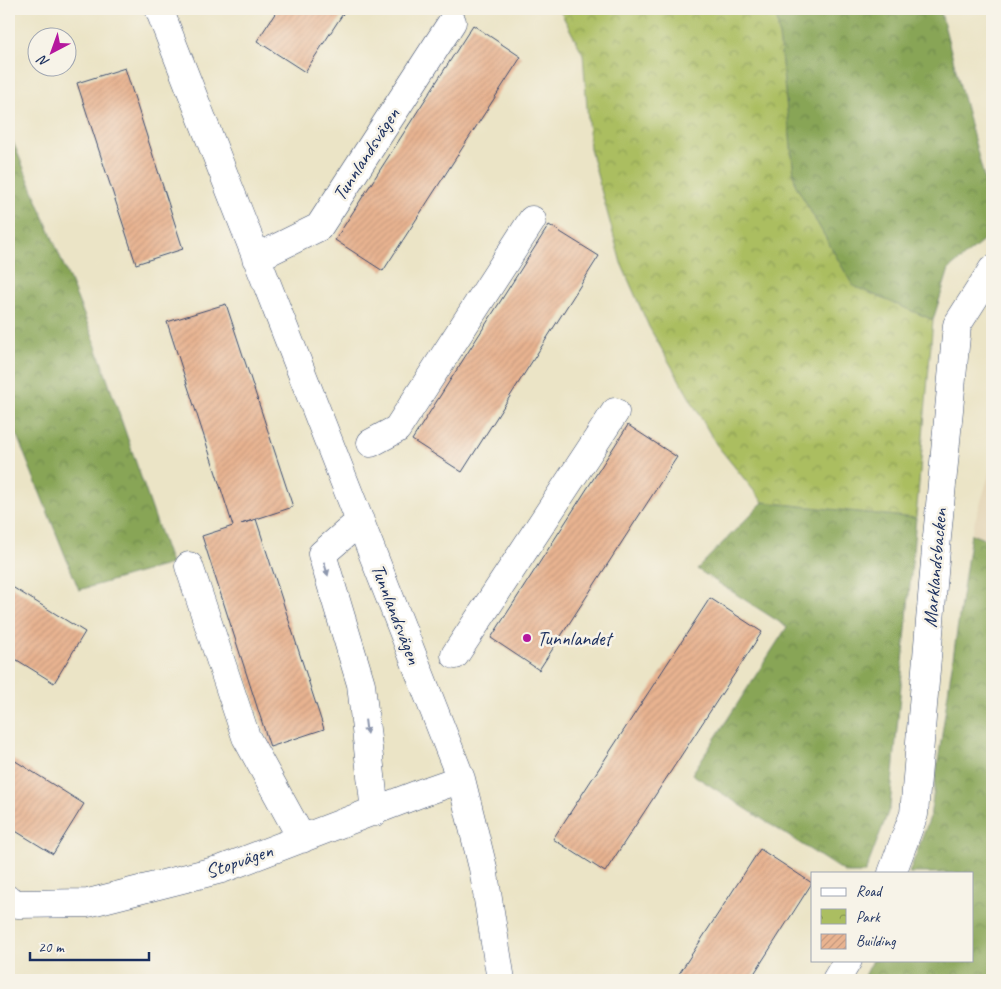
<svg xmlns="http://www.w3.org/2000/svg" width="1001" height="989" font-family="Caveat,sans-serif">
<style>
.built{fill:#e4d6b8}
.forest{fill:url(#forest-crowns);stroke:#526a5a}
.park{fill:url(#park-crowns);stroke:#637660}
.building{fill:url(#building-hatch)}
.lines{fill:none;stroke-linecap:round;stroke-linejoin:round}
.minor-casing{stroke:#3a4a6e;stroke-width:29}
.minor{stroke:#fff;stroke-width:28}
.oneway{fill:#8d97ae}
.poi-dot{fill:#b5179e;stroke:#f7f3e8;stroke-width:2}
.labels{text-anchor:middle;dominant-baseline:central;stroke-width:5;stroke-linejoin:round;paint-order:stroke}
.street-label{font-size:20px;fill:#1b2f5e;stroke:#f7f3e8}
.poi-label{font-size:20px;fill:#1b2f5e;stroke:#f7f3e8;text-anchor:start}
</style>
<defs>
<pattern id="forest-crowns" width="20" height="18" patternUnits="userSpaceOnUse" patternTransform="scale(1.25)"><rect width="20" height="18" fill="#88a557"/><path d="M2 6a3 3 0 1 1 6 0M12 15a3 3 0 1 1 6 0" fill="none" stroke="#6e874b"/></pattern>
<pattern id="park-crowns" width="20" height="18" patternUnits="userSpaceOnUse" patternTransform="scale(1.25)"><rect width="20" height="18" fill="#abbe61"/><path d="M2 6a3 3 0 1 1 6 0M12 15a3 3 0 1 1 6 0" fill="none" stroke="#8a9b53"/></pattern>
<pattern id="building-hatch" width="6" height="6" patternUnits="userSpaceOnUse" patternTransform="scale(1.25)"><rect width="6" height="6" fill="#e8b390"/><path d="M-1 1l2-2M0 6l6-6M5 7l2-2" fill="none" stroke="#c69a7f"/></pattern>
</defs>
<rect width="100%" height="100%" fill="#f7f3e8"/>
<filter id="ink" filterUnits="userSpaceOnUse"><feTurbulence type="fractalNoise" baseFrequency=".02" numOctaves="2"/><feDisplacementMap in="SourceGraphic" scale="10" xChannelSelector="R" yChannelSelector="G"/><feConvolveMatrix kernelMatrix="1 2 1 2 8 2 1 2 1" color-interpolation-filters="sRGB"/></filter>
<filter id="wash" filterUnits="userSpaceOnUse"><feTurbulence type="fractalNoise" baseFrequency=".0096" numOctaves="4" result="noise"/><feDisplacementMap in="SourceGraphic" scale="20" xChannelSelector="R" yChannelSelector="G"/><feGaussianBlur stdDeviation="1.12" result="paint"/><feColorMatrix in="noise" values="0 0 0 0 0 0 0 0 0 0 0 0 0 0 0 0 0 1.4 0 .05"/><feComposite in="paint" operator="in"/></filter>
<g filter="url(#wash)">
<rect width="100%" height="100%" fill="#ebe4c6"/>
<path class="built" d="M 992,465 L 992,542 L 971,534 Z"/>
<path class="forest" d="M 776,9 L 940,9 L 987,189 L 992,196 L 992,234 L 949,269 L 933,320 L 853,286 L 795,184 Z
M 9,132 L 91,332 L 171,564 L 79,590 L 9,416 Z
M 763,502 L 916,518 L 890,807 L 865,873 L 846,873 L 692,774 L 787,627 L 697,569 Z
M 971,534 L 992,542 L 992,980 L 863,980 L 873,960 L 972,960 L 972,873 L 909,873 L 930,817 Z"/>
<path class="park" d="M 559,9 L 776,9 L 795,184 L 853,286 L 933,320 L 916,518 L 763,502 L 716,444 L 649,327 L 621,263 L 590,149 L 583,54 Z"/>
<g id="blocks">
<path class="building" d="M 278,9 L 346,9 L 305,72 L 257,41 Z
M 473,25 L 521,57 L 383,271 L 335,240 Z
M 125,68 L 183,249 L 136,264 L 77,83 Z
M 549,225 L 599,256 L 462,472 L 412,440 Z
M 226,304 L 293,507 L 241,524 L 256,519 L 324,729 L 270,747 L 202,536 L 233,526 L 167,322 Z
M 628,425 L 677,457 L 539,670 L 491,638 Z
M 9,585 L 85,632 L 54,683 L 9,655 Z
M 710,598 L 762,632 L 605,872 L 553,839 Z
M 9,757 L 84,804 L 53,854 L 9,827 Z
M 760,849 L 812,883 L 750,980 L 675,980 Z"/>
</g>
</g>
<g filter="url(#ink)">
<use href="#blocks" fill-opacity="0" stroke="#3a4a6e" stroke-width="1"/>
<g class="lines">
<g class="minor-casing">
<path id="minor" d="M 159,9 L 461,779 L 483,868 L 501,980
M 256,258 L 319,227 L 452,22
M 371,443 L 397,429 L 532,220
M 360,521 L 322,554 L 361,684 L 375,812
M 189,566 L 246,737 L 302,839
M 455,655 L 615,412
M 892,873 L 914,814 L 937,537 L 957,325 L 992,270
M 9,900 L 18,904 L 88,903 L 222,869 L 421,793 L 461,779
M 836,980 L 848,960"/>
</g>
<use href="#minor" class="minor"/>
</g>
<defs><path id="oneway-solid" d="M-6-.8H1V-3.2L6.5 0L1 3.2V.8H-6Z" transform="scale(1.25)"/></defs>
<g class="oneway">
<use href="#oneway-solid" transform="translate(326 569) rotate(73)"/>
<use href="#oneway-solid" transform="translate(366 727) rotate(83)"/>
</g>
</g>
<circle class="poi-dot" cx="527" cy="638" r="5"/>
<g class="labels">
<g class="street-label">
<text transform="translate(366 154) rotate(-57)">Tunnlandsvägen</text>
<text transform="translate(935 568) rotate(-85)">Marklandsbacken</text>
<text transform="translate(396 614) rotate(69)">Tunnlandsvägen</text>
<text transform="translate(239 861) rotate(-19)">Stopvägen</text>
</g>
<g class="poi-label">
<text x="537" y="638">Tunnlandet</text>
</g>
</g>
<rect width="1001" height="989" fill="none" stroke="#f7f3e8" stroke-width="30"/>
<rect x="811" y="872" width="162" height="90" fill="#f7f3e8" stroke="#9fa5b1"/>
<rect x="821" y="888" width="25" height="8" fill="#ffffff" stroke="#9fa5b1"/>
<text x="856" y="896" font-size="15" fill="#1b2f5e">Road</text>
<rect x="821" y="909" width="25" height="15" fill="url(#park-crowns)" stroke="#9fa5b1"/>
<text x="856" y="922" font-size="15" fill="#1b2f5e">Park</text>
<rect x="821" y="934" width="25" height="15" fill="url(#building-hatch)" stroke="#9fa5b1"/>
<text x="856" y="946" font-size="15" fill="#1b2f5e">Building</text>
<g transform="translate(52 52) rotate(221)"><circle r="24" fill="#f7f3e8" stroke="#9fa5b1"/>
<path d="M0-4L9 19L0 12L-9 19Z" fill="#b5179e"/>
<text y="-8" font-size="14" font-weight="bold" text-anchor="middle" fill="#1b2f5e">N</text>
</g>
<path d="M30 952v8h119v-8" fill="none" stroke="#1b2f5e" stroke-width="2.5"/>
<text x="38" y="952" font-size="15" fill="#1b2f5e" stroke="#f7f3e8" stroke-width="4" paint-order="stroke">20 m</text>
</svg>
